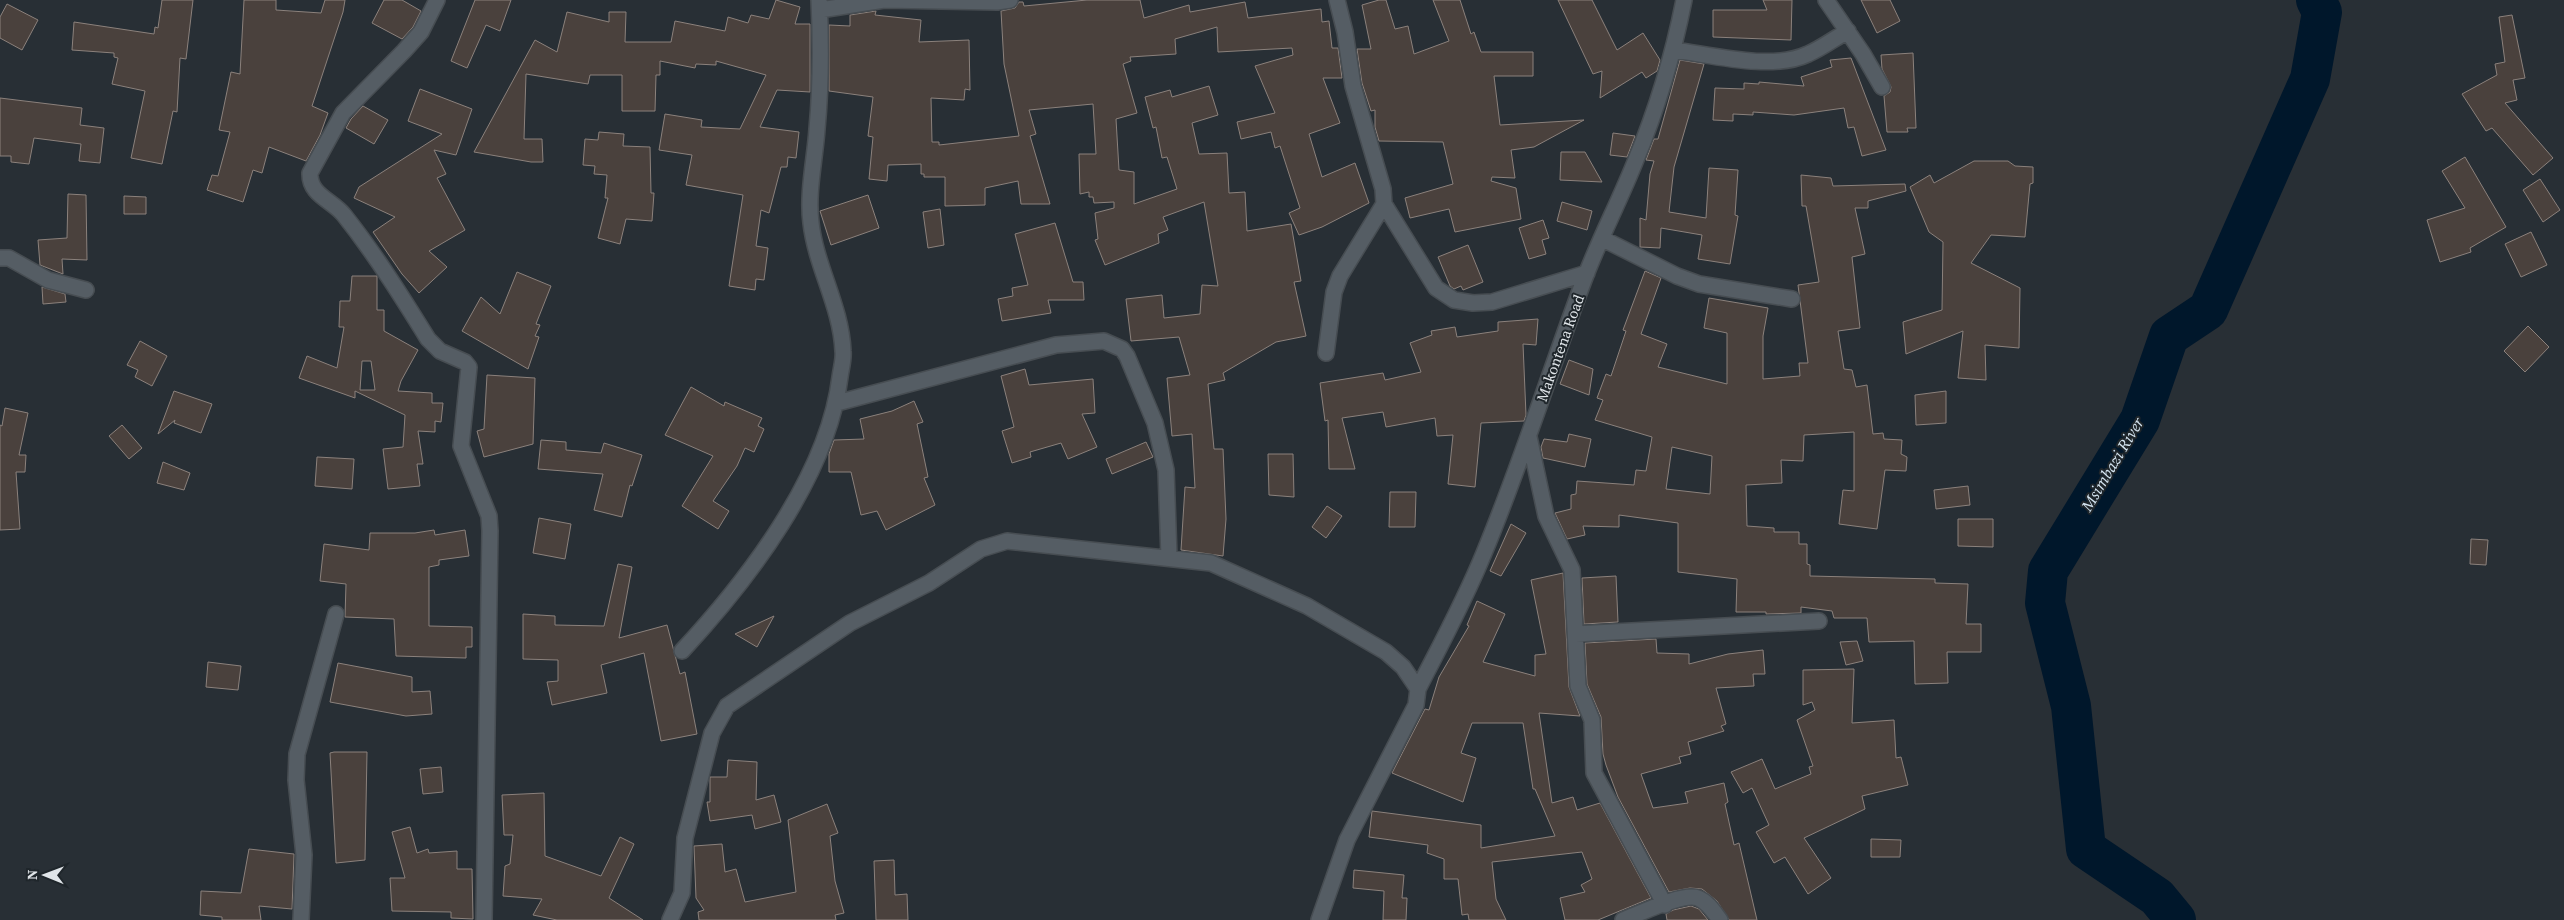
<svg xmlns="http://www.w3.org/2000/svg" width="2564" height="920" font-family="'Source Serif 4',serif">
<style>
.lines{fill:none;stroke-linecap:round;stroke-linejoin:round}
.river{stroke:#00172b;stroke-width:40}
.building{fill:#4a413d;stroke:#8b817c;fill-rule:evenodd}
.street-casing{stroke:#474d52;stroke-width:18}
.street{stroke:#555d64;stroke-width:15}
.labels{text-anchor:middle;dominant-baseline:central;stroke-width:4;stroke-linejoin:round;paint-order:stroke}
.street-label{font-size:15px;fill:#e0e5e9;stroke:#1f262b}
.water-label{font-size:16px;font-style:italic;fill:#d7e7f3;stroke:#1f262b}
</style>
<rect width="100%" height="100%" fill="#282f35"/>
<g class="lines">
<path class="river" d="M 2176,920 L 2157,897 L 2086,849 L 2071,706 L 2045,603 L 2048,571 L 2140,420 L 2169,336 L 2208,310 L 2310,79 L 2322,12 L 2316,0"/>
</g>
<path class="building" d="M 162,0 L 193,0 L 186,59 L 180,58 L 177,112 L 173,111 L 162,164 L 131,158 L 145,91 L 112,84 L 118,58 L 114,57 L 114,53 L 72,50 L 74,22 L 154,34 L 155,27 L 158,28 Z
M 244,0 L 276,0 L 276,10 L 321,13 L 325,0 L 345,0 L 343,12 L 312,106 L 328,113 L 320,135 L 306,161 L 269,147 L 262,173 L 253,170 L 243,202 L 207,190 L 212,175 L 218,176 L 230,132 L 219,130 L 231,72 L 240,74 Z
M 384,0 L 402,0 L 421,11 L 413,27 L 402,39 L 372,23 Z
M 475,0 L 511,0 L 500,31 L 486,25 L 467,68 L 451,61 Z
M 776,0 L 800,7 L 795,24 L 810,24 L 810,92 L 777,90 L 760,127 L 799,132 L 796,158 L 788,157 L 787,167 L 781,167 L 769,213 L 761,210 L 756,246 L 768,248 L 764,280 L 756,279 L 755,290 L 729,286 L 743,195 L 686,185 L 692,155 L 659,150 L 665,114 L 702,120 L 701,127 L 740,129 L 766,75 L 716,61 L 716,65 L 696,64 L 695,68 L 660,61 L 660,75 L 656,75 L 655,111 L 622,111 L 622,75 L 590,75 L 588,84 L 526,74 L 524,139 L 542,139 L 543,162 L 531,162 L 474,152 L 535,40 L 557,52 L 567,12 L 609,22 L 609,12 L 626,12 L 625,42 L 671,42 L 675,21 L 725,31 L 728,17 L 748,23 L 751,15 L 769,19 Z
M 1087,0 L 1140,0 L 1144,18 L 1189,5 L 1190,12 L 1245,2 L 1248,18 L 1321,9 L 1322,22 L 1329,21 L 1332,48 L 1338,48 L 1342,78 L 1323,78 L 1340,123 L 1309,134 L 1322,177 L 1355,163 L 1369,203 L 1322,227 L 1299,235 L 1289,213 L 1300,208 L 1280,146 L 1275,148 L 1271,132 L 1241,139 L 1237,122 L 1275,113 L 1255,66 L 1293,55 L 1292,48 L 1218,52 L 1217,27 L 1175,39 L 1176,54 L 1130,57 L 1131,61 L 1123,64 L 1137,113 L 1116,119 L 1119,170 L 1134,172 L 1134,204 L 1177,189 L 1167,157 L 1162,158 L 1156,127 L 1153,128 L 1145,97 L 1170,90 L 1172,97 L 1209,86 L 1218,115 L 1192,123 L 1199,154 L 1227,153 L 1229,193 L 1245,192 L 1247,231 L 1291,224 L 1301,281 L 1294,282 L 1306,336 L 1276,342 L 1223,373 L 1225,380 L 1208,384 L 1214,449 L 1223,449 L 1226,519 L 1223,556 L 1181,550 L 1185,487 L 1195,488 L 1192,434 L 1172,436 L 1167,378 L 1190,375 L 1179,337 L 1131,341 L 1126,299 L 1162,295 L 1164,318 L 1200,314 L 1202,285 L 1218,286 L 1204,202 L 1163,217 L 1168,230 L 1158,234 L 1159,243 L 1105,265 L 1095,240 L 1098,239 L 1095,213 L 1114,208 L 1114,202 L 1094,203 L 1093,197 L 1089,197 L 1089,192 L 1080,194 L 1079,154 L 1096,154 L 1093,104 L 1029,110 L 1036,134 L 1030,136 L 1050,204 L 1021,204 L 1018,181 L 985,188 L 985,205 L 945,206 L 945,177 L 924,177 L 924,174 L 921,174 L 921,164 L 888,165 L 887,181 L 869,179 L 873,137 L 868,136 L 873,97 L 829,91 L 829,25 L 850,26 L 850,15 L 876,11 L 875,15 L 921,20 L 919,42 L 969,40 L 970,90 L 965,89 L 964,100 L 931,98 L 932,142 L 939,142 L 939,145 L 1019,136 L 1004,64 L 1001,11 L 1015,8 L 1019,2 L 1023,2 L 1024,6 Z
M 1379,0 L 1386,0 L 1395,29 L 1408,26 L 1414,54 L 1449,41 L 1433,0 L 1460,0 L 1471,34 L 1474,32 L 1481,52 L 1533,52 L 1533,76 L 1494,76 L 1500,125 L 1584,120 L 1534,147 L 1511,150 L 1515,178 L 1492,177 L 1491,181 L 1516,188 L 1521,219 L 1455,232 L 1449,209 L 1410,218 L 1405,198 L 1453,184 L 1443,142 L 1379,141 L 1375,127 L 1375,110 L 1371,111 L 1362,83 L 1357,49 L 1371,49 L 1362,5 Z
M 1558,0 L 1592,0 L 1617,50 L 1643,33 L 1660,60 L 1657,71 L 1646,78 L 1642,72 L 1600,98 L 1602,71 L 1593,74 Z
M 1763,0 L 1792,0 L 1791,40 L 1713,37 L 1713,10 L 1767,10 Z
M 1861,0 L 1890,0 L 1900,21 L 1877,33 Z
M 7,4 L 38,20 L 22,50 L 0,38 L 0,17 Z
M 2512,15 L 2525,78 L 2513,80 L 2517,100 L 2505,103 L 2553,158 L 2533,175 L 2492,128 L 2486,131 L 2462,94 L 2497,75 L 2495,64 L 2505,62 L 2499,17 Z
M 1913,53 L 1916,128 L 1907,128 L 1908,132 L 1887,132 L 1884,96 L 1890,92 L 1891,87 L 1882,69 L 1881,55 Z
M 1851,58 L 1886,150 L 1862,156 L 1854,127 L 1848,128 L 1844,108 L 1794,115 L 1753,112 L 1753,115 L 1733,114 L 1733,121 L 1713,120 L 1715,88 L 1744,89 L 1744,83 L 1759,84 L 1759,82 L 1804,86 L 1801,77 L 1832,67 L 1830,60 Z
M 1680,60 L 1704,64 L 1674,167 L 1669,212 L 1706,218 L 1709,168 L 1738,170 L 1735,215 L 1738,216 L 1730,264 L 1698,259 L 1702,235 L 1661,228 L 1660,248 L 1640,247 L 1640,218 L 1646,220 L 1650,174 L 1654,161 L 1646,160 L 1654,139 L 1658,139 Z
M 420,89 L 472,109 L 456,155 L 434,150 L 446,174 L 437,178 L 465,230 L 429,251 L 447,267 L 419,293 L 402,274 L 373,232 L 395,217 L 354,198 L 359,187 L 442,134 L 408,121 Z
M 0,98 L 82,108 L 80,125 L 104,128 L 100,163 L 79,161 L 81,144 L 34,138 L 29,164 L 11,162 L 11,156 L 0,156 Z
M 363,106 L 388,120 L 374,144 L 346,128 L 351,119 Z
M 599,132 L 624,134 L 623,146 L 650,147 L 651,193 L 654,193 L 652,221 L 626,219 L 620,244 L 598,238 L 608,198 L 605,198 L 607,175 L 594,174 L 595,166 L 583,165 L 585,139 L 598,140 Z
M 1613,133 L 1635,136 L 1627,157 L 1610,155 Z
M 1561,152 L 1585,152 L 1602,182 L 1560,180 Z
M 2465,157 L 2506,227 L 2470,248 L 2471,252 L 2440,262 L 2427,220 L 2465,208 L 2442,171 Z
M 1974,161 L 2008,161 L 2015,166 L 2033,167 L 2033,183 L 2030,184 L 2025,237 L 1991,235 L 1971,263 L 2020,288 L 2019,348 L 1985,345 L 1986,380 L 1958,378 L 1963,331 L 1906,354 L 1903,322 L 1942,310 L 1943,242 L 1929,232 L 1910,187 L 1930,175 L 1934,183 Z
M 1801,175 L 1831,178 L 1833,186 L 1905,184 L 1906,191 L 1868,201 L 1868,208 L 1855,208 L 1865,254 L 1852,257 L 1860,328 L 1838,331 L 1844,369 L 1852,370 L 1856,387 L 1867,385 L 1873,434 L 1883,433 L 1884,439 L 1902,440 L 1901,454 L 1907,457 L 1906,471 L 1885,470 L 1877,529 L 1839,524 L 1843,490 L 1854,491 L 1854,432 L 1804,435 L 1803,461 L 1781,460 L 1782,483 L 1746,485 L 1747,526 L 1774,528 L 1774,532 L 1799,532 L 1799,544 L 1807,544 L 1807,564 L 1810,565 L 1810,576 L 1935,579 L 1935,583 L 1968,584 L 1966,624 L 1981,624 L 1981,652 L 1947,652 L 1948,683 L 1915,684 L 1914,641 L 1869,642 L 1867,618 L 1834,618 L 1832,611 L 1801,607 L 1801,613 L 1766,614 L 1766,612 L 1736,612 L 1737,579 L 1678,572 L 1678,523 L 1619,515 L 1619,527 L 1583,526 L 1585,535 L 1567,539 L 1555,513 L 1571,509 L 1571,495 L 1576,494 L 1577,481 L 1634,485 L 1636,470 L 1646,471 L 1652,437 L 1595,420 L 1603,400 L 1597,398 L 1606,374 L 1611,376 L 1626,331 L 1623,330 L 1645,271 L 1661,278 L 1641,334 L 1667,344 L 1658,367 L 1727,384 L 1727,333 L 1704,328 L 1709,298 L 1768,308 L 1763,336 L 1763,379 L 1800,376 L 1799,363 L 1808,363 L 1798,285 L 1819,282 L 1806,206 L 1802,206 ZM 1672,447 L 1712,456 L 1710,494 L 1666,489 Z
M 2540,179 L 2560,210 L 2543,222 L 2523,190 Z
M 68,194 L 86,195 L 87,260 L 62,259 L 63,274 L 40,265 L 38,240 L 67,238 Z
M 868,195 L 879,228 L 831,245 L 820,211 Z
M 124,196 L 146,197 L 146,214 L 124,214 Z
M 1562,202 L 1592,211 L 1587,230 L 1557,221 Z
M 940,209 L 944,245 L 928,248 L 923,212 Z
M 1543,220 L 1549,238 L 1542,240 L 1546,254 L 1529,259 L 1519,228 Z
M 1055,223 L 1073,282 L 1083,282 L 1084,300 L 1048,300 L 1051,313 L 1002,321 L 998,299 L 1013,296 L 1012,288 L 1028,285 L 1015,234 Z
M 2531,232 L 2547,265 L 2521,277 L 2505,244 Z
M 1468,245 L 1483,282 L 1463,290 L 1461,286 L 1454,289 L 1450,286 L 1438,257 Z
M 517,272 L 551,286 L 536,324 L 540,325 L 535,336 L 539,337 L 528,369 L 462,331 L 481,297 L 500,314 Z
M 352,276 L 377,276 L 377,310 L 384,310 L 384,331 L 418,350 L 401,381 L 398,391 L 432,393 L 432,403 L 443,403 L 441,422 L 435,421 L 435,432 L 418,431 L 423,464 L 417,464 L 420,486 L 388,489 L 383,449 L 403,447 L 405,415 L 355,391 L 355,398 L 299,378 L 307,356 L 337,368 L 344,327 L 339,327 L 340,301 L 350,301 ZM 362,361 L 371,361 L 375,390 L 360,390 Z
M 42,287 L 65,294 L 66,302 L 43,304 Z
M 1538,319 L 1536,345 L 1523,344 L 1526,415 L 1524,421 L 1481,423 L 1475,487 L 1448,484 L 1453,435 L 1437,436 L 1435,418 L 1386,427 L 1383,412 L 1342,418 L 1355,469 L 1329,469 L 1328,420 L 1325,421 L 1320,383 L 1383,373 L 1385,380 L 1421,372 L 1410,343 L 1432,335 L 1431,331 L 1455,327 L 1457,337 L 1498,331 L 1498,322 Z
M 2528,326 L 2549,347 L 2525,372 L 2504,351 Z
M 140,341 L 167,356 L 152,386 L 135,377 L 138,370 L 127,365 Z
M 1569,360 L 1593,369 L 1589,395 L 1560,384 Z
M 1025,369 L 1029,385 L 1093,379 L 1095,413 L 1082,414 L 1097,447 L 1068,459 L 1061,443 L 1030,452 L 1031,457 L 1012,463 L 1002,431 L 1014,427 L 1001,376 Z
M 487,375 L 535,378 L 533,444 L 484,457 L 477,431 L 484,429 Z
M 691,387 L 724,406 L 725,402 L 762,418 L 758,426 L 764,429 L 754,452 L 745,448 L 737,466 L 713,501 L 729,511 L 718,529 L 682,506 L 713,456 L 665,435 Z
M 174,391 L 212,404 L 201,433 L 174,423 L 175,420 L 158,434 Z
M 1946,391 L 1946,423 L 1916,425 L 1915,395 Z
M 914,401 L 923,422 L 917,424 L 928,477 L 924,478 L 935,505 L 886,530 L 877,511 L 861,515 L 851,472 L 829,472 L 829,454 L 834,440 L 864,439 L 860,419 L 892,411 Z
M 5,408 L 28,413 L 19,455 L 26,455 L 25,472 L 16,472 L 20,529 L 0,530 L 0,425 L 2,426 Z
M 122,425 L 142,448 L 129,459 L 109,436 Z
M 1569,434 L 1591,439 L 1585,467 L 1543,458 L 1541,447 L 1544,439 L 1567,442 Z
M 541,440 L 566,442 L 566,450 L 601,453 L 604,443 L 642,455 L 632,486 L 630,485 L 622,517 L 594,510 L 603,474 L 538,469 Z
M 1146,442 L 1153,457 L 1112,474 L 1106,459 Z
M 1268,454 L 1293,454 L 1294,497 L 1269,495 Z
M 317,457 L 354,459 L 352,489 L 315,486 Z
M 163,462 L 190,473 L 184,490 L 157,483 Z
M 1968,486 L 1970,505 L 1936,509 L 1934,490 Z
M 1390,492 L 1416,492 L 1415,527 L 1389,527 Z
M 1327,506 L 1342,516 L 1326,538 L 1312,527 Z
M 539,518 L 571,524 L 565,559 L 533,553 Z
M 1958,519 L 1993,519 L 1993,547 L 1958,546 Z
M 1511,524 L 1526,533 L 1501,576 L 1490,571 Z
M 434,530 L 435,535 L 465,530 L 469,556 L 439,560 L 439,565 L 429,567 L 429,626 L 472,627 L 472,647 L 466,647 L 466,658 L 396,656 L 394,619 L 345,617 L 346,584 L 320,581 L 324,544 L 369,550 L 370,533 L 415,533 Z
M 2471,539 L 2488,540 L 2486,565 L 2470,564 Z
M 618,564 L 632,567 L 619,638 L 667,625 L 680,674 L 685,672 L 697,734 L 661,741 L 644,653 L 601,665 L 607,693 L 552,705 L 547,682 L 558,681 L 558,660 L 523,659 L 523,614 L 555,616 L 555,625 L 604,626 Z
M 1563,573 L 1569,687 L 1580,716 L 1539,713 L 1552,803 L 1573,797 L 1577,810 L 1600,803 L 1651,898 L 1598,920 L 1565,920 L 1560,898 L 1585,892 L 1581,885 L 1592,879 L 1582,852 L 1492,862 L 1496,899 L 1506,920 L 1469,920 L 1468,914 L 1462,915 L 1458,879 L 1444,879 L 1444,859 L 1427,853 L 1428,845 L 1369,837 L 1372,811 L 1481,825 L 1481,848 L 1555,836 L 1535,789 L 1533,789 L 1523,723 L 1472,723 L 1461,753 L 1476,758 L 1463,802 L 1392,773 L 1425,709 L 1429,710 L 1439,677 L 1469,626 L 1467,625 L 1477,601 L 1505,614 L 1483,662 L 1535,676 L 1535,655 L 1546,654 L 1531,580 Z
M 1616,576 L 1618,622 L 1584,624 L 1582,578 Z
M 774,616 L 757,647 L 735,634 Z
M 1656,639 L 1657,653 L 1689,654 L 1689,664 L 1728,654 L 1763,650 L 1765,674 L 1753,674 L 1754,686 L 1716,688 L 1726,724 L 1721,726 L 1724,731 L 1688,742 L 1691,754 L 1679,757 L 1681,763 L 1641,774 L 1653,808 L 1688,803 L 1685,792 L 1724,783 L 1728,802 L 1725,804 L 1734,845 L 1739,843 L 1757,920 L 1729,920 L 1717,901 L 1702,889 L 1690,888 L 1669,892 L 1618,797 L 1606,765 L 1603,754 L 1601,717 L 1587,684 L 1585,643 Z
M 1857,641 L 1863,661 L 1846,665 L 1840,642 Z
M 208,662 L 241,666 L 238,690 L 206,687 Z
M 338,663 L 412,677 L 412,692 L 430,691 L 432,714 L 406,716 L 330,702 Z
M 1854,669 L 1852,723 L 1894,720 L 1896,758 L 1901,757 L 1908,785 L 1862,796 L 1865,809 L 1804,838 L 1831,878 L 1808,894 L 1785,857 L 1774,863 L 1756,832 L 1769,825 L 1752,788 L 1743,793 L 1731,772 L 1762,759 L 1775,789 L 1811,774 L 1809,767 L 1813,766 L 1797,720 L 1815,710 L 1812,702 L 1803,705 L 1803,670 Z
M 334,752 L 367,752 L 365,860 L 336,863 L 330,753 Z
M 728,760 L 757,762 L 756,800 L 774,795 L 781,822 L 755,829 L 752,815 L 710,821 L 707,802 L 710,802 L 710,777 L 727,777 Z
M 441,767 L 443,792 L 423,794 L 420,769 Z
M 544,793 L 545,856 L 601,876 L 620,837 L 634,844 L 609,898 L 643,920 L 557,920 L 533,915 L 542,899 L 503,896 L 505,866 L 510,864 L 513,835 L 504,835 L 502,795 Z
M 827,804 L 838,833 L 830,836 L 835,881 L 844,913 L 835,915 L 836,920 L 699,920 L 698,912 L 704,910 L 696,898 L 694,846 L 722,844 L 725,872 L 736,869 L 745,902 L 796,892 L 788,820 Z
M 410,827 L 417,853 L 428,849 L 429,853 L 457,851 L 457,869 L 472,869 L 473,919 L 451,918 L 451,912 L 392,911 L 390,878 L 405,878 L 392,832 Z
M 1871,839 L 1901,840 L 1900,857 L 1871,857 Z
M 249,849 L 294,854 L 292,909 L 259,906 L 261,920 L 222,920 L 222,917 L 200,915 L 201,891 L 241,893 Z
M 894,860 L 895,895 L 907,894 L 908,920 L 876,920 L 874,861 Z
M 1354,870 L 1404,875 L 1402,898 L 1407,898 L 1406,920 L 1383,920 L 1384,891 L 1353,888 Z
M 1691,906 L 1699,909 L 1708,920 L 1667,920 L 1666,914 L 1673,910 Z"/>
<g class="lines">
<g class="street-casing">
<path id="street" d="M 437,0 L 421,32 L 404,51 L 343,113 L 310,173 C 309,195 332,200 344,215 C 375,254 402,297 428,339 L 440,351 L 465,362 L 469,367 L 461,446 L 489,516 L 490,531 L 484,920
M 1826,0 L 1863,54 L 1882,87
M 820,10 L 884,0 L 997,2 L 1010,0
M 1674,50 C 1712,55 1772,71 1808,54 C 1822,48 1835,38 1848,31
M 1384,204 L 1436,288 L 1454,300 L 1473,303 L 1492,302 L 1587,273
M 1603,239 L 1677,276 L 1699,284 L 1792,299
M 0,258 L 9,258 L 48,280 L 86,290
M 1326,353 L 1334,292 L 1340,276 L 1384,204 L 1383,189 L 1353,86 L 1345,32 L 1337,0
M 837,403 L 1056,345 L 1104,341 L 1122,349 L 1127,356 L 1155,423 L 1166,470 L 1169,557
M 1529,437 L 1546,516 L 1572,570 L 1578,686 L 1592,720 L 1594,773 L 1665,905
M 1576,634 L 1819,621
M 682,651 C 748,580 828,476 840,377 C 841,369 844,359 843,351 C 841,306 816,267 811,223 C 807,193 815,159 817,129 C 821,86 821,42 819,0
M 1418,689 C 1441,644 1465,600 1484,553 C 1521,464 1550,371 1584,280 C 1599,240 1619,202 1635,162 C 1657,109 1673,56 1684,0
M 301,920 L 304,855 L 296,780 L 297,754 L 336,614
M 670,920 L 682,893 L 685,838 L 712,733 L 727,706 L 850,623 L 929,583 L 981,549 L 1007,541 L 1211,563 L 1307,606 L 1386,652 L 1403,667 L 1418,689 L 1416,705 L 1347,840 L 1319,920
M 1623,920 C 1639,914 1683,892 1698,898 C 1708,902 1714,912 1720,920"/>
</g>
<use href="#street" class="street"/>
</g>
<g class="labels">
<g class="street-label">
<text transform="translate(1560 348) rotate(-70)">Makontena Road</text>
</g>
<g class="water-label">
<text transform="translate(2112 464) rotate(-59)">Msimbazi River</text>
</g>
</g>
<g transform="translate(45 875) rotate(271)" stroke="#1f262b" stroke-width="4" paint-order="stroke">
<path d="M0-4L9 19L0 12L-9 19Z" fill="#e0e5e9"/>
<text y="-8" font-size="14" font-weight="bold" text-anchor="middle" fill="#e0e5e9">N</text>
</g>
</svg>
